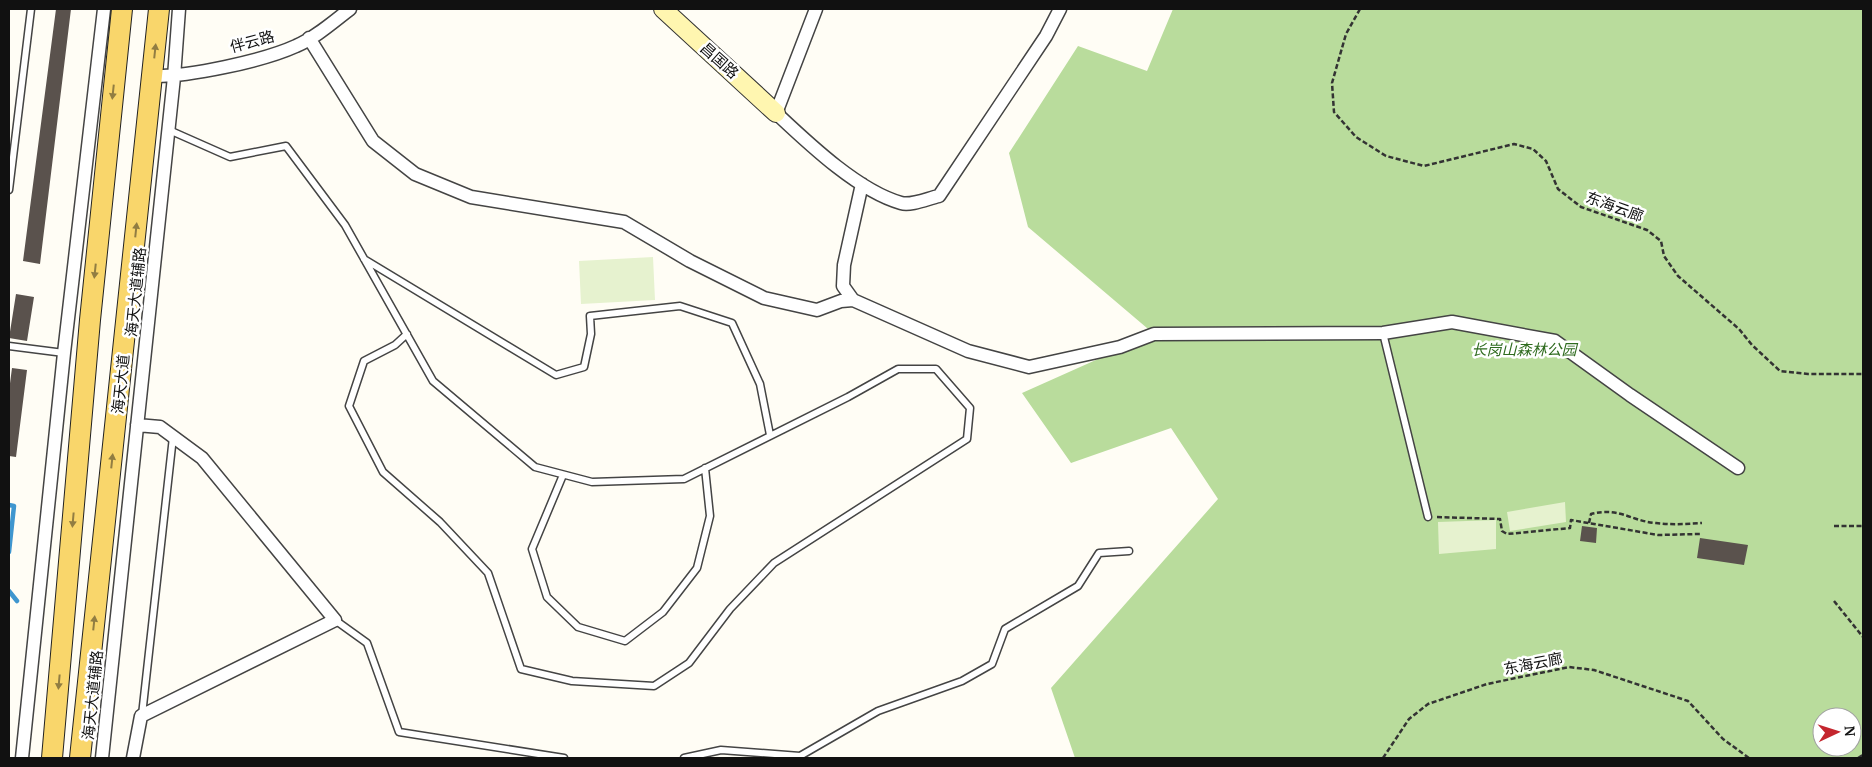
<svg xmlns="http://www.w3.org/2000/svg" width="1872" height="767" font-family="'PT Serif','Noto Sans SC',serif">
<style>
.forest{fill:#b9dc9c;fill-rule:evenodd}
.pitch{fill:#e6f2cf}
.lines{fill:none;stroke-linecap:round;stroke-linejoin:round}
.stream{stroke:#3f96cf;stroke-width:4.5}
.building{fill:#5a524d}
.service-casing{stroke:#444;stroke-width:9}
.minor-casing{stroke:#444;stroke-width:15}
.secondary-casing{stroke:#333;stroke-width:20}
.primary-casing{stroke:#222;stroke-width:22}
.path{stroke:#333;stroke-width:2.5;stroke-dasharray:5 2.5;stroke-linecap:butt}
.service{stroke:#fff;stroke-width:6}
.minor{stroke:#fff;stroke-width:12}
.secondary{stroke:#fff6b0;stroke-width:18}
.primary{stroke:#f9d66b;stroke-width:20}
.oneway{fill:#917d42}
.labels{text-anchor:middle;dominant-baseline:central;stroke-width:5;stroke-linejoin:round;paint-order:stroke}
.street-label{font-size:15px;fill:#111;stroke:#fff}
.park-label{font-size:15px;font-style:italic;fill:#2f6b1f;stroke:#fff}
</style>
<rect width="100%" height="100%" fill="#fffdf5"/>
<path class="forest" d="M 1173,9 L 1863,9 L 1863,758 L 1075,758 L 1051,688 L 1218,499 L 1171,428 L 1071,463 L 1022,393 L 1154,334 L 1028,227 L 1009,153 L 1078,46 L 1147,71 ZM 1822,717 L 1852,717 L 1852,747 L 1822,747 Z"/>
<path class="pitch" d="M 653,257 L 655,300 L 581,304 L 579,261 Z
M 1565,502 L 1566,522 L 1510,531 L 1507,512 Z
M 1496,520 L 1496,549 L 1439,554 L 1438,522 Z"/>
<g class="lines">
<path class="stream" d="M 9,505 L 14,506 L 9,552
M 9,591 L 17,601"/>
</g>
<path class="building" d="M 56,9 L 71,9 L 40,264 L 23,261 Z
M 16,294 L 34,297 L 27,341 L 9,338 Z
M 12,368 L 27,370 L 16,457 L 9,456 L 9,391 Z
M 1582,526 L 1597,528 L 1596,543 L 1580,541 Z
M 1700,538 L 1748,545 L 1744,565 L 1697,558 Z"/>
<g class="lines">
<g class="service-casing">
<path id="service" d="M 169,130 L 230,157 L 286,146 L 345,225 L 402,326 L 433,381 L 535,467 L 592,482 L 684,479 L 848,397 L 898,369 L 936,369 L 970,408 L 967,439 L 774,563 L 730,609 L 689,663 L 654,686 L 572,681 L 521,669 L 488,573 L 440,522 L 383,472 L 349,406 L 364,361 L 395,345 L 407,334
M 9,190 L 31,9
M 364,259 L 556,375 L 584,367 L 591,334 L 590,316 L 680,306 L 732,323 L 760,384 L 770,435
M 1383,333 L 1428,517
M 9,346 L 64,353
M 563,475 L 532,549 L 547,597 L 578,627 L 625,641 L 663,612 L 697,568 L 710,516 L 705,468
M 335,620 L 367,643 L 399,732 L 564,758
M 142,715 L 173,437
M 684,758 L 721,750 L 800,756 L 878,711 L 962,681 L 992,664 L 1005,629 L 1078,586 L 1099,553 L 1129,551"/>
</g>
<g class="minor-casing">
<path id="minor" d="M 816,9 L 776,113 C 808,143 858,191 901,203 C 911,206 929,198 939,196 L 1046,36 L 1060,9
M 309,38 L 373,141 L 415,174 L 471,197 L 624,222 L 690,261 L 764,298 L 817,310 L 841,301 L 853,300
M 152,76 C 188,77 263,61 296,46 C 315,38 333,22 350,9
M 862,184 L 844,265 L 843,286 L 853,300 L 968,351 L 1029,367 L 1120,347 L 1154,334 L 1383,333 L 1452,322 L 1555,341 L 1630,395 L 1738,468
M 22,758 L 64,353 L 104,9
M 102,758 L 174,77 L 179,9
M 133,758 L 141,716 L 335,620 L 202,458 L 160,427 L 137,425"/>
</g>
<g class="secondary-casing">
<path id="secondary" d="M 663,9 L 776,113"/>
</g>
<g class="primary-casing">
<path id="primary" d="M 52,758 L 90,320 L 122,9
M 80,758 L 159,9"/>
</g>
<path class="path" d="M 1360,9 L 1346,34 L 1332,83 L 1334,112 L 1356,137 L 1386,156 L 1424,166 L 1514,144 L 1533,149 L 1546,161 L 1558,189 L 1581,207 L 1647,230 L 1661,241 L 1664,256 L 1678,276 L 1739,329 L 1752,345 L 1780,371 L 1808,374 L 1863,374
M 1437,517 L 1500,519 L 1502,531 L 1507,534 L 1570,528 L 1571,520 L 1658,535 L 1700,534
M 1589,523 L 1591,514 C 1621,507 1630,521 1656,523 C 1671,525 1687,524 1702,523
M 1834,526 L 1863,526
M 1834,601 L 1863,637
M 1383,758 L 1409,719 L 1428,704 L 1487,684 L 1569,667 L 1594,670 L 1688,701 L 1723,739 L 1749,758
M 1858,758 L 1863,755"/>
<use href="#service" class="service"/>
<use href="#minor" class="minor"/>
<use href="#secondary" class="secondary"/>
<use href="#primary" class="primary"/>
</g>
<defs><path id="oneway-solid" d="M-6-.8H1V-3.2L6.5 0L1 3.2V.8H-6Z" transform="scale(1.25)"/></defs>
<g class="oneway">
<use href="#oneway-solid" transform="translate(155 51) rotate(-84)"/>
<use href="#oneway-solid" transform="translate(113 92) rotate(96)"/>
<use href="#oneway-solid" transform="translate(136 230) rotate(-84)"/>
<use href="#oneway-solid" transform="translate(95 271) rotate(96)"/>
<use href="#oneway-solid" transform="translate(112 461) rotate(-84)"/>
<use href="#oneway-solid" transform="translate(73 520) rotate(95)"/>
<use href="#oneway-solid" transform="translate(94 623) rotate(-84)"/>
<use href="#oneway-solid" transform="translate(59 682) rotate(95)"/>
</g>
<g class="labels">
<g class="street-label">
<text transform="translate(252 41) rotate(-15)">伴云路</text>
<text transform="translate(720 60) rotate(42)">昌国路</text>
<text transform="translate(1615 206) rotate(20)">东海云廊</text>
<text transform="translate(135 292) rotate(-84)">海天大道辅路</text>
<text transform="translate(120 384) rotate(-84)">海天大道</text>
<text transform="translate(1533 663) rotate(-11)">东海云廊</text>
<text transform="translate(92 695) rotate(-84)">海天大道辅路</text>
</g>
<g class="park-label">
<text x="1524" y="349">长岗山森林公园</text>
</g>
</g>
<rect width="1872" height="767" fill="none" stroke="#111111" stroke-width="20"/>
<g transform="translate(1837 732) rotate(86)"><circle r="24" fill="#ffffff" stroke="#a0a0a0"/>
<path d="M0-4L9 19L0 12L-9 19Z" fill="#c4262e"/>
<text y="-8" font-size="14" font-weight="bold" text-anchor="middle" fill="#111111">N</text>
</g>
</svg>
